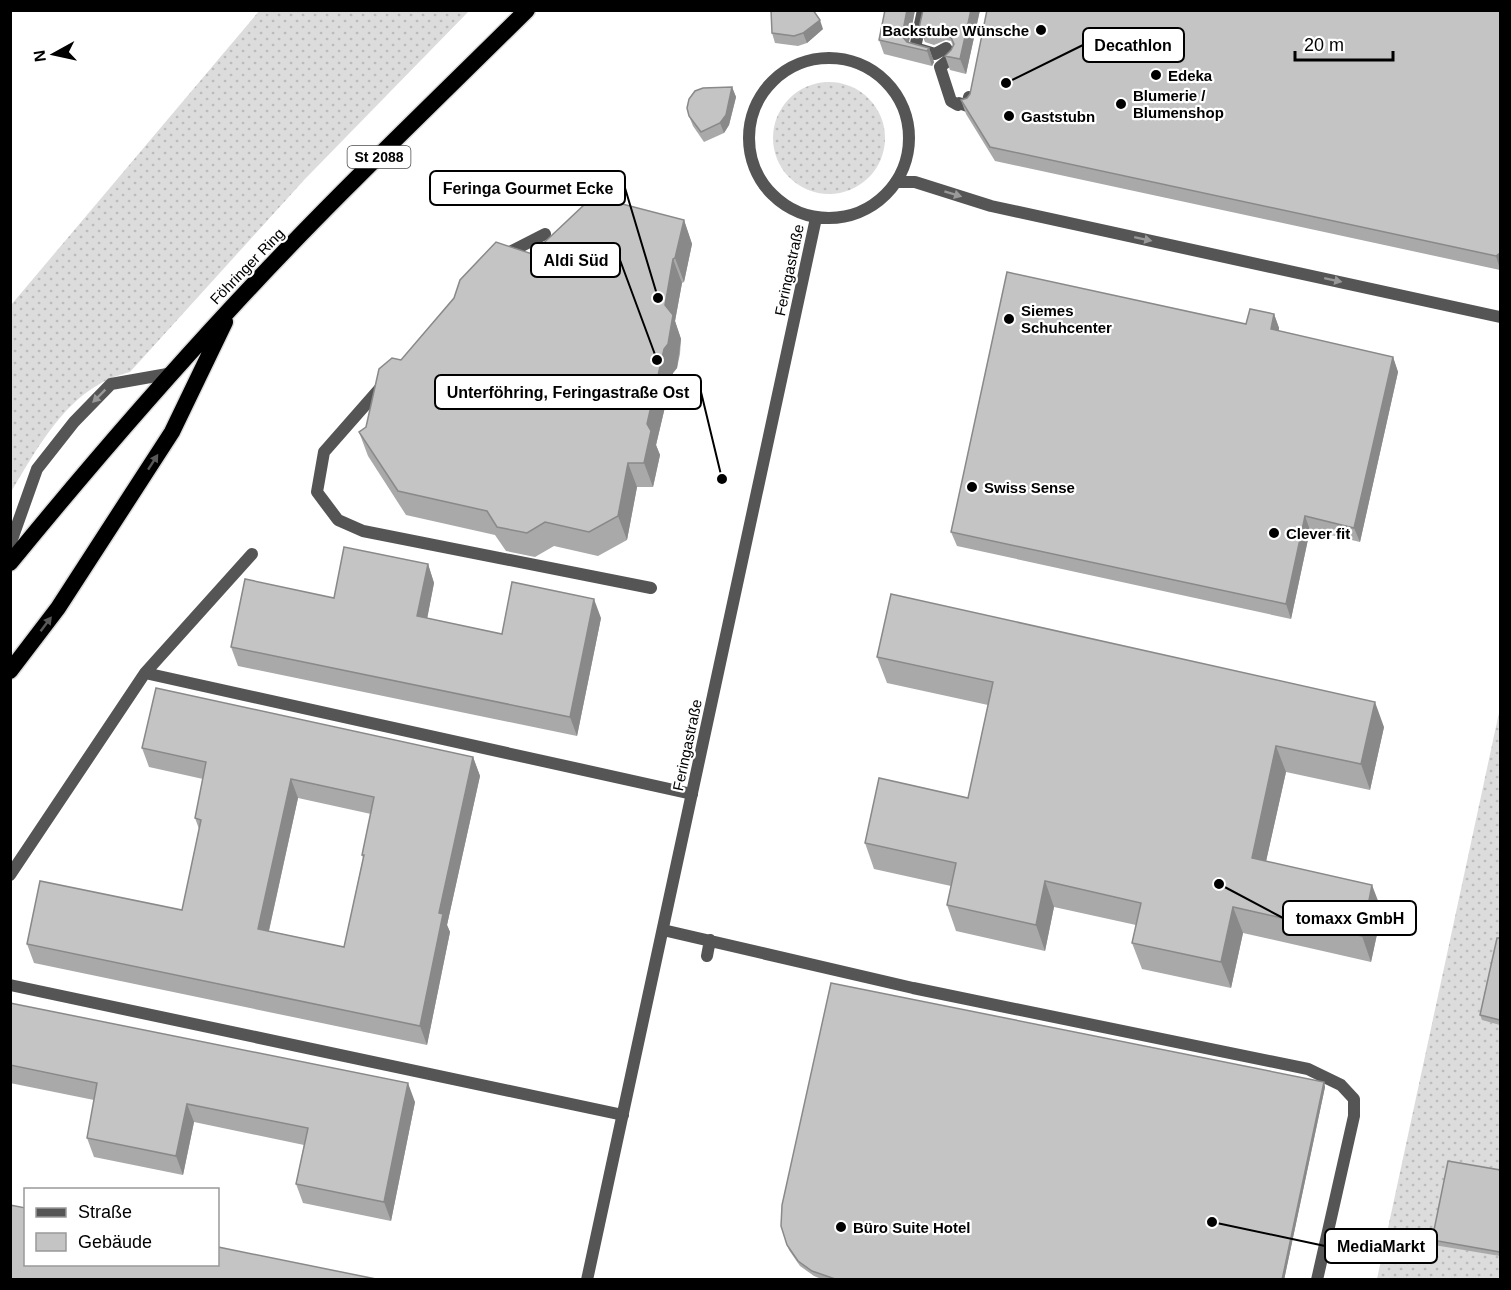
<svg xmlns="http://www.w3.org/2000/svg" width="1511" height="1290" font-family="Helvetica,sans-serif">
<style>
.grass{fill:url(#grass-dots)}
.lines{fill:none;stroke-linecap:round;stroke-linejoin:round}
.trunk-casing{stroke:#dbdbdb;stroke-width:19}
.service{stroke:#555;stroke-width:12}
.pedestrian{stroke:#555;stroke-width:12}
.minor{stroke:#555;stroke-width:12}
.trunk{stroke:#000;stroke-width:16}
.wall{fill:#a9a9a9;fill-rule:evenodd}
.shaded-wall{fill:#898989}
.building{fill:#c4c4c4;stroke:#898989;stroke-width:1.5;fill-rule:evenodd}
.oneway{fill:#999}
.oneway2{fill:#595959}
.poi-dot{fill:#000;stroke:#fff;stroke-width:2}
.labels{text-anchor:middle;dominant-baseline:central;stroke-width:4.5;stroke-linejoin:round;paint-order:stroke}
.shield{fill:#fff;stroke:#4c4c4c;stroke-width:1.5}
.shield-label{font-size:14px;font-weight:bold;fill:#000}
.poi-label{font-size:15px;font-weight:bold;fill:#000;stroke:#fff;text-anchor:start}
.street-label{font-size:15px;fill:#000;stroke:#fff}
.leader{fill:none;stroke:#000;stroke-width:2}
.callout-dot{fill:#000;stroke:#fff;stroke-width:2}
.callout{fill:#fff;stroke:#000;stroke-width:2}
.callout-label{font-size:16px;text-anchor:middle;font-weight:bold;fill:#000}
</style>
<defs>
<pattern id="grass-dots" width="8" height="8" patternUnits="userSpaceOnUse" patternTransform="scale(1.5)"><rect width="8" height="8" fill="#dcdcdc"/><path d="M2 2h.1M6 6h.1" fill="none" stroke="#bbb" stroke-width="1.8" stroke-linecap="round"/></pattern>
</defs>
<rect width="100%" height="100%" fill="#fff"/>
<path class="grass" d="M 260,10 L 469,11 L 305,179 L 130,372 C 70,386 40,444 11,492 L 11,305 Z
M773 138a56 56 0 1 1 112 0a56 56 0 1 1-112 0Z
M 1500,708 L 1500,1279 L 1377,1279 Z"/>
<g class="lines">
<g class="trunk-casing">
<path id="trunk" d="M 10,563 C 82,475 156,389 233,306 C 327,204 428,108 527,10
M 10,671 L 58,608 L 172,432 L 225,322"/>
</g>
<path class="service" d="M 896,182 L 915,182 L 991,206 L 1500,317
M 504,255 L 545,234
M 382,386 L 324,452 L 317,492 L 338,520 L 363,531 L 651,588
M 10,545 L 37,469 L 74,422 L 111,384 L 173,373
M 145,673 L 692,794
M 10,875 L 145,673 L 252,554
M 663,930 L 913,988 L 1308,1069 L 1341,1085 L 1354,1099 L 1354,1116 L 1317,1280
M 707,956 L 710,940
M 10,985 L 623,1115"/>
<path class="pedestrian" d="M 923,10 L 915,48 L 935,54 L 946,48 L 951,58 L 940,67 L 951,101 L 958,105 L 959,103 L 967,106 L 969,97"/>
<path class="minor" d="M749 138a80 80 0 1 1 160 0a80 80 0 1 1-160 0Z
M 587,1280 L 816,218"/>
<use href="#trunk" class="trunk"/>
</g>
<path class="wall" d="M 885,10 L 915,10 L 909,42 L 929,48 L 934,62 L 932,66 L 884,54 L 879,40 Z
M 923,10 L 980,10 L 966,74 L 950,70 L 945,56 L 951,50 L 953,46 L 951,41 L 946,40 L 934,45 L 925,42 L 919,28 Z
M 1500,10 L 1500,270 L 995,161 L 966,114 L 961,100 L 967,98 L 970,94 Z
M 823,29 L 807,43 L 798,46 L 775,43 L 772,33 Z
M 732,87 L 736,97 L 729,125 L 724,133 L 704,142 L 693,126 L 689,116 Z
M 684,220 L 692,244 L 684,282 L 682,283 L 675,321 L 681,339 L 680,354 L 677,368 L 673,373 L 656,445 L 660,455 L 653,487 L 637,487 L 627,540 L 598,556 L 554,546 L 535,557 L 506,551 L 495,535 L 406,515 L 368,456 L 359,432 L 366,427 L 401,360 L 532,254 Z
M 1274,314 L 1279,328 L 1279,331 L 1393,357 L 1398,372 L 1360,542 L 1310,530 L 1291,619 L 957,546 L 951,532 Z
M 428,564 L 434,583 L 427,618 L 502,634 L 601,618 L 577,736 L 238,666 L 231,647 L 334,598 Z
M 877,657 L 1384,727 L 1370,790 L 1286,772 L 1266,861 L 1382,911 L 1371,962 L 1243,933 L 1231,988 L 1142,969 L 1132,943 L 1136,925 L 1054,907 L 1045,951 L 956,931 L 947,905 L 951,886 L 874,869 L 865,843 L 968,798 L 988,705 L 887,683 Z
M 142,748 L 473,757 L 480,776 L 447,925 L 450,932 L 427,1045 L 34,963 L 27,944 L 182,910 L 199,829 L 195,818 L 203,779 L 149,767 ZM 298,798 L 371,814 L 362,855 L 363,858 L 344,947 L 269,931 Z
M 1500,938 L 1500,1025 L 1482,1020 L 1480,1015 Z
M 10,1003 L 415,1102 L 391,1221 L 303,1203 L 296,1184 L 304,1145 L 194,1122 L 183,1175 L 94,1157 L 87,1138 L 94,1100 L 10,1083 Z
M 1324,1082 L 1325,1087 L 1284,1280 L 824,1280 L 814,1276 L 800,1266 L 789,1250 L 787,1245 Z
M 1500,1170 L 1500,1256 L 1434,1245 L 1432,1240 Z"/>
<path class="shaded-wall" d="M 907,10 L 915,10 L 908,47 L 902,36 Z
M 971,10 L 980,10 L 966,74 L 960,59 Z
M 820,20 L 823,29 L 807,43 L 803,33 Z
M 929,48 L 934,62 L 932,66 L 927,51 Z
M 732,87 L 736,97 L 729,125 L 724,133 L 720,123 Z
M 684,220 L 692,244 L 684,282 L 675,258 Z
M 1500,253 L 1500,269 L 1496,256 Z
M 673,259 L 682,283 L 675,321 L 681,339 L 677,368 L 673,373 L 656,445 L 660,455 L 653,487 L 644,463 L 647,424 L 665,305 Z
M 1274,314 L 1279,328 L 1276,343 L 1271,329 Z
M 1393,357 L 1398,372 L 1360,542 L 1354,528 Z
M 628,463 L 637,487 L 627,540 L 618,516 Z
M 1305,516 L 1310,530 L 1291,619 L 1286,604 Z
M 428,564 L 434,583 L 424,635 L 417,616 Z
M 594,599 L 601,618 L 577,736 L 570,717 Z
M 1375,702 L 1384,727 L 1370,790 L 1361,764 Z
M 1276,746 L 1286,772 L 1261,884 L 1252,858 Z
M 473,757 L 480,776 L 447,925 L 450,932 L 427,1045 L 420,1026 L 439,913 Z
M 291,779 L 298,798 L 265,948 L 258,929 Z
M 1045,881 L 1054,907 L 1045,951 L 1036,925 Z
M 1372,885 L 1382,911 L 1371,962 L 1362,936 Z
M 1233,907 L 1243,933 L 1231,988 L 1221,962 Z
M 1324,1082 L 1325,1087 L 1284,1280 L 1282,1280 Z
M 408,1083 L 415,1102 L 391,1221 L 384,1202 Z
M 187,1104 L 194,1122 L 183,1175 L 176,1156 Z"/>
<path class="building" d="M 813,10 L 820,20 L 803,33 L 794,36 L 772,33 L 771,10 Z
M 885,10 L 907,10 L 902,36 L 907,42 L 929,48 L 927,51 L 879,40 Z
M 923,10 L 971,10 L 960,59 L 945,56 L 951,50 L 954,44 L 946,27 L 941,26 L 929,31 L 919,28 Z
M 987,10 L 1500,10 L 1500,253 L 1496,256 L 990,147 L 961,100 L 967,98 L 970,94 Z
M 732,87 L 726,115 L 720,123 L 701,132 L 689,116 L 687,108 L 689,99 L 695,91 L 703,88 Z
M 603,199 L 684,220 L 675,258 L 673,259 L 665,305 L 673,315 L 668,344 L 664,349 L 647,424 L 651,431 L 644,463 L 628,463 L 618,516 L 589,532 L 545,522 L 527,533 L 497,527 L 487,511 L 398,491 L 359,432 L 366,427 L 379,369 L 392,358 L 401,360 L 454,298 L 460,280 L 496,242 L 532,254 L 584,205 Z
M 1007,272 L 1246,324 L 1250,309 L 1274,314 L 1271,329 L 1393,357 L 1354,528 L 1305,516 L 1286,604 L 951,532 Z
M 344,547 L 428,564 L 417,616 L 502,634 L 512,582 L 594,599 L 570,717 L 231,647 L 245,579 L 334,598 Z
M 891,594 L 1375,702 L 1361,764 L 1276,746 L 1252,858 L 1372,885 L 1362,936 L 1233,907 L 1221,962 L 1132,943 L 1141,903 L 1045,881 L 1036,925 L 947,905 L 956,863 L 865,843 L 879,778 L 968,798 L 993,682 L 877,657 Z
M 156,688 L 473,757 L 439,913 L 443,914 L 420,1026 L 27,944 L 40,881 L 182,910 L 201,820 L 195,818 L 206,762 L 142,748 ZM 291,779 L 374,797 L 362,855 L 364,855 L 344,947 L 258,929 Z
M 1497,938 L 1500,938 L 1500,1020 L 1480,1015 Z
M 831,983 L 1324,1082 L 1282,1280 L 838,1280 L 812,1271 L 798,1261 L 787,1245 L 781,1226 L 782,1205 Z
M 10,1003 L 408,1083 L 384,1202 L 296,1184 L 308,1128 L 187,1104 L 176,1156 L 87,1138 L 97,1083 L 10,1065 Z
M 1448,1161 L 1500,1170 L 1500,1252 L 1432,1240 Z
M 10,1205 L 26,1208 L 26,1264 L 218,1264 L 218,1247 L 381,1280 L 10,1280 Z"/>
<defs><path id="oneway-solid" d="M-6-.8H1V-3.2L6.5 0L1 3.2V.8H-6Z" transform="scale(1.5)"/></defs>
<g class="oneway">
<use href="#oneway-solid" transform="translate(953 194) rotate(17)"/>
<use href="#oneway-solid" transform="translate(1143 239) rotate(12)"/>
<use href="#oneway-solid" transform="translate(1333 280) rotate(12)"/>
<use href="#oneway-solid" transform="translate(99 396) rotate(135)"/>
</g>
<g class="oneway2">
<use href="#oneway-solid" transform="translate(153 462) rotate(-57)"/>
<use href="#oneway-solid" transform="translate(46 624) rotate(-53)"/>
</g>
<g class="poi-dot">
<circle cx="1041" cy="30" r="6"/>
<circle cx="1156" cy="75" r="6"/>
<circle cx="1121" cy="104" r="6"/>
<circle cx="1009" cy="116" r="6"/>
<circle cx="1009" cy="319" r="6"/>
<circle cx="972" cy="487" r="6"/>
<circle cx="1274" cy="533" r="6"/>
<circle cx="841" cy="1227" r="6"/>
</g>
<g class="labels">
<rect class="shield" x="347.5" y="146" width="63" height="22" rx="4.5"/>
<g class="shield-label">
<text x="379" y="157">St 2088</text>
</g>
<g class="poi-label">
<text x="1029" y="30" text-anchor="end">Backstube Wünsche</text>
<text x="1168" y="75">Edeka</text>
<text x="1133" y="95">Blumerie /<tspan x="1133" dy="17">Blumenshop</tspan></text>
<text x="1021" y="116">Gaststubn</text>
<text x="1021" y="310">Siemes<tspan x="1021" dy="17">Schuhcenter</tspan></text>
<text x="984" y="487">Swiss Sense</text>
<text x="1286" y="533">Clever fit</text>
<text x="853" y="1227">Büro Suite Hotel</text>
</g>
<g class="street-label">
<text transform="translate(247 266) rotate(-46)">Föhringer Ring</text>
<text transform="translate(789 270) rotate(-78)">Feringastraße</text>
<text transform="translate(687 745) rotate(-78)">Feringastraße</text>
</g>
</g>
<path class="leader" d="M1006 83L1083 45M658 298L625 188M657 360L620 260M722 479L701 392M1219 884L1283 918M1212 1222L1325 1246"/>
<g class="callout-dot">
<circle cx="1006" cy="83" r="6"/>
<circle cx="658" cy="298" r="6"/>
<circle cx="657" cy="360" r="6"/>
<circle cx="722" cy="479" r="6"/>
<circle cx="1219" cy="884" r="6"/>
<circle cx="1212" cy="1222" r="6"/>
</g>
<g class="callout">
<rect x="1083" y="28" width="101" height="34" rx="6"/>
<rect x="430" y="171" width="195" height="34" rx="6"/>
<rect x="531" y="243" width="89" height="34" rx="6"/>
<rect x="435" y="375" width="266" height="34" rx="6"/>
<rect x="1283" y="901" width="133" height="34" rx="6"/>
<rect x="1325" y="1229" width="112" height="34" rx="6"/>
</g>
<g class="callout-label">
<text x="1133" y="51">Decathlon</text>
<text x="528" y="194">Feringa Gourmet Ecke</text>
<text x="576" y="266">Aldi Süd</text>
<text x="568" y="398">Unterföhring, Feringastraße Ost</text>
<text x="1350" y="924">tomaxx GmbH</text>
<text x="1381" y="1252">MediaMarkt</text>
</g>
<rect width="1511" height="1290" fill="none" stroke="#000000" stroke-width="24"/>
<rect x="24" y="1188" width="195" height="78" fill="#ffffff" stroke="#999999" stroke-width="1.5"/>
<rect x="36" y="1208" width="30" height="9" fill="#555555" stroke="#999999" stroke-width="1.5"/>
<text x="78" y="1218" font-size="18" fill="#000000">Straße</text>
<rect x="36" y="1233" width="30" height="18" fill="#c4c4c4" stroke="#999999" stroke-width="1.5"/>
<text x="78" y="1248" font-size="18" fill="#000000">Gebäude</text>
<g transform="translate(54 54) rotate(262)" stroke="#ffffff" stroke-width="4.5" paint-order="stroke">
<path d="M0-4.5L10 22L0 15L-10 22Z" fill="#000000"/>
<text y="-9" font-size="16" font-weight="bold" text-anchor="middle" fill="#000000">N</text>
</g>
<path d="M1295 51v9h98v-9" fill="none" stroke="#000000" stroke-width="3"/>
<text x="1304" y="51" font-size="18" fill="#000000" stroke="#ffffff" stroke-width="4.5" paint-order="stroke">20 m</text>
</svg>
